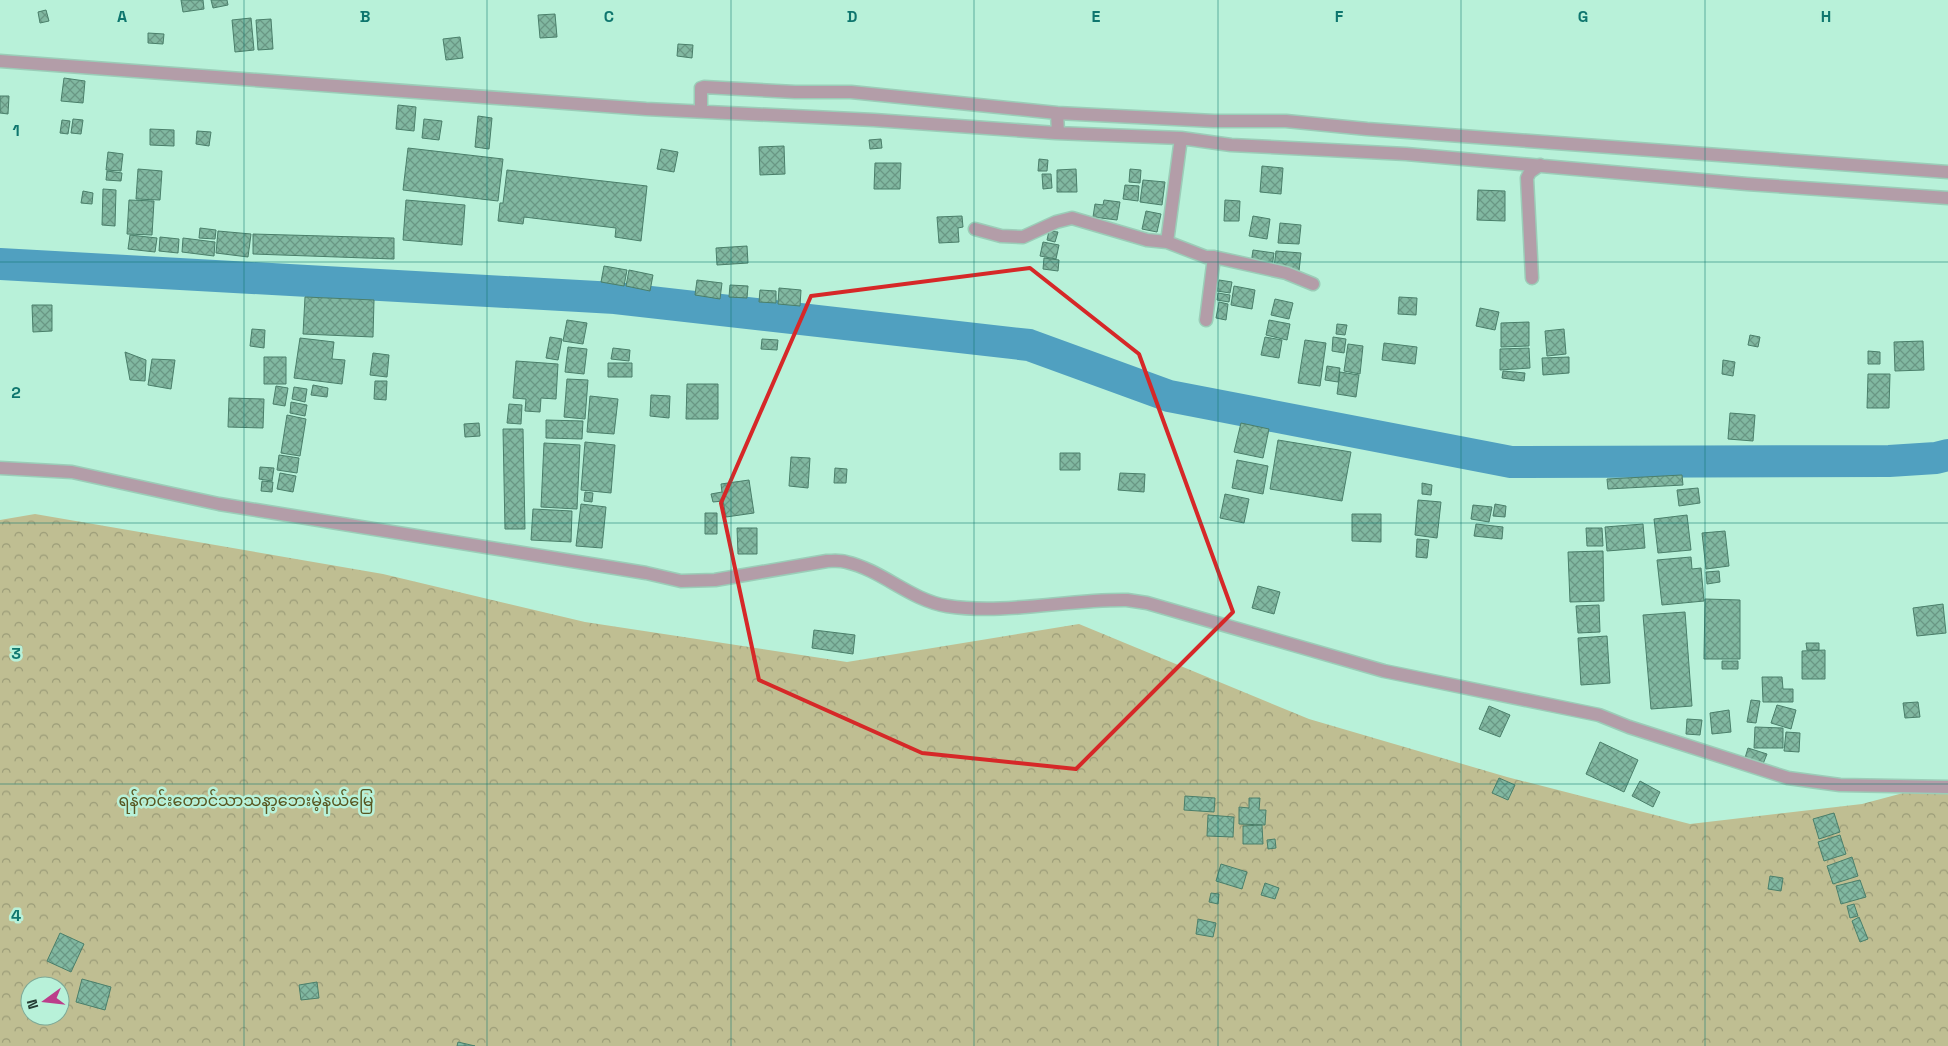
<svg xmlns="http://www.w3.org/2000/svg" width="1948" height="1046" font-family="'Space Grotesk','Noto Sans Myanmar',sans-serif">
<style>
.park{fill:url(#park-crowns);fill-rule:evenodd}
.lines{fill:none;stroke-linecap:round;stroke-linejoin:round}
.river{stroke:#50a0c0;stroke-width:32}
.building{fill:url(#building-cross-hatch);stroke:#4a7f6a}
.minor-casing{stroke:#9bcdb8;stroke-width:15}
.minor{stroke:#b39da8;stroke-width:12}
.marked{fill:none;stroke:#d62828;stroke-width:4;stroke-linejoin:round}
.grid{fill:none;stroke:#0f766e;stroke-width:1;stroke-opacity:0.55}
.labels{text-anchor:middle;dominant-baseline:central;stroke-width:5;stroke-linejoin:round;paint-order:stroke}
.park-label{font-size:16px;fill:#585621;stroke:#b8f1d9}
.grid-label{font-size:16px;text-anchor:middle;font-weight:bold;fill:#0f766e;stroke:#b8f1d9;stroke-width:5;stroke-linejoin:round;paint-order:stroke}
</style>
<defs>
<pattern id="park-crowns" width="20" height="18" patternUnits="userSpaceOnUse" patternTransform="scale(1.25)"><rect width="20" height="18" fill="#bfbe92"/><path d="M2 6a3 3 0 1 1 6 0M12 15a3 3 0 1 1 6 0" fill="none" stroke="#9b9c78"/></pattern>
<pattern id="building-cross-hatch" width="8" height="8" patternUnits="userSpaceOnUse" patternTransform="scale(1.25)"><rect width="8" height="8" fill="#81b8a1"/><path d="M0 0l8 8M0 8l8-8" fill="none" stroke="#699784"/></pattern>
</defs>
<rect width="100%" height="100%" fill="#b8f1d9"/>
<path class="park" d="M 35,514 L 383,574 L 585,622 L 847,662 L 1079,624 L 1309,719 L 1507,777 L 1690,824 L 1862,804 L 1948,781 L 1948,1046 L 0,1046 L 0,520 ZM 30,986 L 60,986 L 60,1016 L 30,1016 Z"/>
<g class="lines">
<path class="river" d="M 0,264 L 615,298 L 1029,345 L 1169,396 L 1511,462 L 1889,461 L 1936,458 L 1948,455"/>
</g>
<path class="building" d="M 181,0 L 203,0 L 204,9 L 183,12 Z
M 211,0 L 227,0 L 228,5 L 213,8 Z
M 46,10 L 49,21 L 40,23 L 38,12 Z
M 555,14 L 557,37 L 540,38 L 538,15 Z
M 251,18 L 254,50 L 235,52 L 232,20 Z
M 271,19 L 273,49 L 258,50 L 256,20 Z
M 148,33 L 164,34 L 163,44 L 148,43 Z
M 460,37 L 463,58 L 446,60 L 443,39 Z
M 678,44 L 693,45 L 692,58 L 677,56 Z
M 64,78 L 85,81 L 83,103 L 61,101 Z
M 0,96 L 9,96 L 8,114 L 0,113 Z
M 398,105 L 416,107 L 414,131 L 396,129 Z
M 478,116 L 492,118 L 489,149 L 475,147 Z
M 73,119 L 83,120 L 81,134 L 71,133 Z
M 424,119 L 442,121 L 439,140 L 422,138 Z
M 62,120 L 70,121 L 68,134 L 60,133 Z
M 150,129 L 174,130 L 174,146 L 150,145 Z
M 197,131 L 211,132 L 209,146 L 196,144 Z
M 881,139 L 882,148 L 870,149 L 869,140 Z
M 784,146 L 785,174 L 760,175 L 759,147 Z
M 408,148 L 503,159 L 498,201 L 403,190 Z
M 661,149 L 678,152 L 674,172 L 657,169 Z
M 108,152 L 123,154 L 121,171 L 106,170 Z
M 1039,159 L 1048,160 L 1047,171 L 1038,171 Z
M 875,163 L 901,163 L 900,189 L 874,189 Z
M 1262,166 L 1283,168 L 1281,194 L 1260,192 Z
M 138,169 L 162,171 L 160,200 L 136,199 Z
M 1076,169 L 1077,192 L 1057,192 L 1057,170 Z
M 1130,169 L 1141,170 L 1140,183 L 1129,182 Z
M 507,170 L 647,186 L 641,241 L 615,237 L 616,228 L 524,217 L 523,224 L 498,221 L 500,203 L 503,203 Z
M 107,171 L 122,173 L 121,181 L 106,180 Z
M 1042,174 L 1051,174 L 1052,188 L 1043,189 Z
M 1143,180 L 1165,182 L 1162,205 L 1140,202 Z
M 1125,185 L 1139,186 L 1138,201 L 1123,199 Z
M 103,189 L 116,190 L 115,226 L 102,225 Z
M 1478,190 L 1505,191 L 1505,221 L 1477,220 Z
M 83,191 L 93,193 L 92,204 L 81,203 Z
M 129,200 L 154,201 L 152,235 L 127,234 Z
M 406,200 L 465,205 L 462,245 L 403,240 Z
M 1104,200 L 1120,202 L 1117,220 L 1093,217 L 1095,204 L 1103,205 Z
M 1225,200 L 1240,201 L 1239,221 L 1224,221 Z
M 1146,211 L 1161,214 L 1157,232 L 1142,229 Z
M 962,216 L 963,227 L 958,228 L 959,242 L 939,243 L 937,217 Z
M 1253,216 L 1270,219 L 1267,239 L 1249,236 Z
M 1280,223 L 1301,225 L 1299,244 L 1278,243 Z
M 200,228 L 216,230 L 215,239 L 199,238 Z
M 218,231 L 251,234 L 248,257 L 216,253 Z
M 1049,231 L 1058,232 L 1055,242 L 1047,240 Z
M 253,234 L 394,238 L 394,259 L 253,254 Z
M 130,235 L 157,238 L 155,252 L 128,249 Z
M 160,237 L 179,239 L 178,253 L 159,251 Z
M 183,238 L 215,242 L 214,256 L 182,252 Z
M 1043,242 L 1059,245 L 1056,259 L 1040,256 Z
M 747,246 L 748,263 L 717,265 L 716,248 Z
M 1253,250 L 1274,253 L 1272,267 L 1251,264 Z
M 1276,251 L 1301,253 L 1299,271 L 1274,268 Z
M 1044,258 L 1059,260 L 1058,271 L 1043,269 Z
M 604,266 L 627,270 L 624,286 L 601,282 Z
M 629,270 L 653,275 L 650,291 L 626,286 Z
M 697,280 L 722,283 L 720,299 L 695,295 Z
M 1219,280 L 1232,282 L 1230,293 L 1217,291 Z
M 730,285 L 748,286 L 747,298 L 729,297 Z
M 1234,286 L 1255,290 L 1252,309 L 1231,305 Z
M 779,288 L 801,290 L 800,306 L 778,304 Z
M 760,290 L 776,291 L 776,303 L 759,302 Z
M 1218,293 L 1230,295 L 1229,302 L 1217,300 Z
M 305,297 L 374,300 L 373,337 L 303,334 Z
M 1399,297 L 1417,298 L 1416,315 L 1398,314 Z
M 1275,299 L 1293,303 L 1289,319 L 1271,315 Z
M 1219,302 L 1228,304 L 1226,320 L 1216,318 Z
M 32,305 L 52,305 L 52,331 L 33,332 Z
M 1480,308 L 1499,312 L 1495,330 L 1476,326 Z
M 567,320 L 587,323 L 583,344 L 563,341 Z
M 1269,320 L 1290,324 L 1287,340 L 1266,335 Z
M 1529,322 L 1529,346 L 1501,347 L 1501,323 Z
M 1337,324 L 1347,325 L 1345,335 L 1336,334 Z
M 252,329 L 265,330 L 264,348 L 250,346 Z
M 1564,329 L 1566,354 L 1547,356 L 1545,331 Z
M 1750,335 L 1760,337 L 1758,347 L 1748,345 Z
M 550,337 L 562,339 L 558,360 L 546,358 Z
M 1265,337 L 1282,340 L 1279,358 L 1261,355 Z
M 1333,337 L 1346,339 L 1344,353 L 1332,351 Z
M 300,338 L 334,342 L 332,359 L 345,360 L 342,384 L 294,378 Z
M 762,339 L 778,340 L 777,350 L 761,349 Z
M 1305,340 L 1326,343 L 1320,386 L 1298,383 Z
M 1923,341 L 1924,370 L 1895,371 L 1894,342 Z
M 1384,343 L 1417,347 L 1415,364 L 1382,360 Z
M 1348,344 L 1363,346 L 1360,374 L 1344,371 Z
M 568,347 L 587,349 L 584,374 L 565,372 Z
M 613,348 L 630,350 L 629,361 L 611,359 Z
M 1529,348 L 1530,368 L 1500,370 L 1500,349 Z
M 1868,351 L 1880,352 L 1880,364 L 1868,364 Z
M 125,352 L 146,360 L 145,381 L 130,380 Z
M 373,353 L 389,355 L 387,377 L 370,375 Z
M 264,357 L 286,357 L 286,384 L 264,384 Z
M 1569,357 L 1569,373 L 1543,375 L 1542,358 Z
M 152,359 L 175,360 L 171,389 L 148,385 Z
M 1723,360 L 1735,362 L 1733,376 L 1722,374 Z
M 516,361 L 558,364 L 556,399 L 541,398 L 540,412 L 525,411 L 526,399 L 513,398 Z
M 608,363 L 632,363 L 632,377 L 608,377 Z
M 1327,366 L 1340,368 L 1338,382 L 1325,380 Z
M 1503,371 L 1525,373 L 1524,381 L 1502,378 Z
M 1340,372 L 1359,375 L 1356,397 L 1337,394 Z
M 1868,374 L 1890,374 L 1889,408 L 1867,408 Z
M 567,379 L 588,380 L 585,419 L 564,417 Z
M 375,381 L 387,381 L 386,400 L 374,399 Z
M 687,384 L 718,384 L 718,419 L 686,419 Z
M 313,385 L 328,388 L 327,397 L 311,395 Z
M 276,386 L 288,388 L 285,406 L 273,404 Z
M 294,387 L 307,389 L 305,402 L 292,399 Z
M 651,395 L 670,396 L 669,418 L 650,416 Z
M 590,396 L 618,399 L 614,434 L 587,432 Z
M 229,398 L 264,399 L 263,428 L 228,427 Z
M 291,402 L 307,405 L 305,416 L 290,413 Z
M 509,404 L 522,405 L 521,424 L 507,423 Z
M 1730,413 L 1755,415 L 1753,441 L 1728,439 Z
M 287,415 L 306,419 L 300,456 L 281,453 Z
M 546,420 L 583,421 L 582,439 L 546,438 Z
M 479,423 L 480,436 L 465,437 L 464,424 Z
M 1241,423 L 1269,429 L 1263,458 L 1234,452 Z
M 503,429 L 523,429 L 525,529 L 505,529 Z
M 1278,440 L 1351,452 L 1342,501 L 1270,489 Z
M 585,442 L 615,445 L 611,493 L 581,490 Z
M 544,443 L 580,445 L 577,509 L 541,507 Z
M 1060,453 L 1080,453 L 1080,470 L 1060,470 Z
M 279,455 L 299,458 L 297,473 L 277,470 Z
M 791,457 L 810,458 L 808,488 L 789,486 Z
M 1237,460 L 1268,466 L 1263,494 L 1232,488 Z
M 260,467 L 274,468 L 272,481 L 259,479 Z
M 835,468 L 847,469 L 846,483 L 834,483 Z
M 280,473 L 296,476 L 293,492 L 277,489 Z
M 1120,473 L 1145,474 L 1144,492 L 1118,490 Z
M 1682,475 L 1683,485 L 1608,489 L 1607,479 Z
M 749,480 L 754,513 L 726,517 L 723,501 L 713,502 L 711,494 L 722,492 L 721,484 Z
M 262,481 L 273,482 L 272,492 L 261,491 Z
M 1422,483 L 1432,485 L 1431,495 L 1422,494 Z
M 1698,488 L 1700,503 L 1679,506 L 1677,490 Z
M 585,492 L 593,493 L 592,502 L 584,501 Z
M 1225,494 L 1249,499 L 1244,523 L 1220,518 Z
M 1418,500 L 1441,502 L 1437,538 L 1415,535 Z
M 581,504 L 606,507 L 602,548 L 576,546 Z
M 1495,504 L 1506,506 L 1505,517 L 1493,516 Z
M 1473,505 L 1492,507 L 1489,522 L 1471,519 Z
M 533,509 L 572,511 L 571,542 L 531,540 Z
M 705,513 L 717,513 L 717,534 L 705,534 Z
M 1352,514 L 1381,514 L 1381,542 L 1352,541 Z
M 1687,515 L 1691,550 L 1658,553 L 1654,519 Z
M 1476,524 L 1503,527 L 1502,539 L 1474,536 Z
M 1643,524 L 1645,548 L 1607,551 L 1605,527 Z
M 737,528 L 757,528 L 757,554 L 738,554 Z
M 1586,528 L 1602,528 L 1603,546 L 1587,546 Z
M 1725,531 L 1729,566 L 1706,569 L 1702,533 Z
M 1417,539 L 1429,540 L 1427,558 L 1416,557 Z
M 1603,551 L 1604,601 L 1570,602 L 1568,552 Z
M 1691,557 L 1692,569 L 1701,568 L 1704,601 L 1662,605 L 1657,560 Z
M 1719,571 L 1720,582 L 1707,584 L 1706,572 Z
M 1258,586 L 1280,592 L 1274,614 L 1252,608 Z
M 1705,599 L 1740,600 L 1740,659 L 1704,659 Z
M 1943,604 L 1946,633 L 1917,636 L 1913,608 Z
M 1599,605 L 1600,632 L 1578,633 L 1576,606 Z
M 1685,612 L 1692,706 L 1651,709 L 1643,615 Z
M 814,630 L 855,635 L 853,654 L 812,648 Z
M 1607,636 L 1610,683 L 1581,685 L 1578,638 Z
M 1806,643 L 1819,643 L 1819,650 L 1807,650 Z
M 1825,650 L 1825,679 L 1802,679 L 1802,651 Z
M 1722,661 L 1738,661 L 1738,669 L 1722,669 Z
M 1762,677 L 1782,677 L 1783,689 L 1793,689 L 1793,702 L 1763,702 Z
M 1751,700 L 1760,701 L 1756,723 L 1747,722 Z
M 1918,702 L 1920,717 L 1905,718 L 1903,703 Z
M 1777,705 L 1796,710 L 1791,729 L 1771,723 Z
M 1489,706 L 1510,715 L 1500,737 L 1479,729 Z
M 1729,710 L 1731,732 L 1712,734 L 1710,713 Z
M 1687,719 L 1702,720 L 1700,735 L 1686,734 Z
M 1755,727 L 1783,728 L 1783,748 L 1754,748 Z
M 1786,732 L 1800,733 L 1799,752 L 1784,751 Z
M 1600,742 L 1638,760 L 1624,792 L 1586,774 Z
M 1748,748 L 1767,754 L 1763,764 L 1745,758 Z
M 1499,778 L 1515,785 L 1508,800 L 1492,793 Z
M 1640,781 L 1660,792 L 1653,807 L 1632,796 Z
M 1185,796 L 1215,798 L 1214,812 L 1184,810 Z
M 1249,798 L 1260,798 L 1259,810 L 1266,810 L 1265,825 L 1239,824 L 1239,807 L 1249,808 Z
M 1834,813 L 1840,832 L 1819,839 L 1813,819 Z
M 1208,815 L 1234,817 L 1233,837 L 1207,836 Z
M 1262,825 L 1263,844 L 1243,844 L 1243,826 Z
M 1840,835 L 1846,854 L 1824,861 L 1818,842 Z
M 1275,839 L 1276,848 L 1268,849 L 1267,840 Z
M 1852,857 L 1858,876 L 1833,884 L 1827,866 Z
M 1221,864 L 1247,872 L 1242,889 L 1216,881 Z
M 1770,876 L 1783,878 L 1781,891 L 1768,889 Z
M 1860,880 L 1866,897 L 1841,904 L 1836,886 Z
M 1265,883 L 1279,888 L 1275,899 L 1261,895 Z
M 1211,893 L 1219,894 L 1218,904 L 1209,902 Z
M 1854,904 L 1858,916 L 1850,918 L 1847,906 Z
M 1859,917 L 1868,939 L 1860,942 L 1852,921 Z
M 1198,919 L 1216,923 L 1213,937 L 1196,934 Z
M 60,933 L 84,944 L 71,972 L 47,961 Z
M 82,979 L 111,987 L 105,1010 L 76,1002 Z
M 317,982 L 319,998 L 301,1000 L 299,985 Z
M 458,1042 L 475,1046 L 457,1046 Z"/>
<g class="lines">
<g class="minor-casing">
<path id="minor" d="M 0,61 L 646,109 L 874,120 L 1056,133 L 1181,138 L 1231,145 L 1406,154 L 1747,184 L 1948,198
M 701,111 L 701,88 L 704,87 L 795,92 L 851,92 L 1057,113
M 1058,133 L 1057,113 L 1214,121 L 1286,121 L 1367,129 L 1948,172
M 975,229 L 1001,236 L 1023,237 L 1056,222 L 1072,218 L 1147,240 L 1167,242 L 1181,138
M 1167,242 L 1206,257 L 1214,257 L 1286,273 L 1313,284
M 1532,278 L 1527,178 L 1530,172 L 1540,165
M 1206,320 L 1214,257
M 0,468 L 72,472 L 219,504 L 646,573 L 681,581 L 715,580 L 827,561 C 833,561 840,560 846,562 C 882,570 910,600 947,606 C 1006,615 1067,599 1127,600 L 1147,603 L 1384,671 L 1599,715 L 1629,727 L 1788,778 L 1840,785 L 1948,787"/>
</g>
<use href="#minor" class="minor"/>
</g>
<path class="marked" d="M 1030,268 L 1139,354 L 1233,612 L 1076,769 L 922,753 L 759,680 L 721,503 L 811,296 Z"/>
<path class="grid" d="M 244,0 L 244,1046M 487,0 L 487,1046M 731,0 L 731,1046M 974,0 L 974,1046M 1218,0 L 1218,1046M 1461,0 L 1461,1046M 1705,0 L 1705,1046M 0,262 L 1948,262M 0,523 L 1948,523M 0,784 L 1948,784"/>
<g class="labels">
<g class="park-label">
<text x="246" y="800">ရန်ကင်းတောင်သာသနာ့ဘေးမဲ့နယ်မြေ</text>
</g>
</g>
<g class="grid-label">
<text x="122" y="22">A</text>
<text x="365" y="22">B</text>
<text x="609" y="22">C</text>
<text x="852" y="22">D</text>
<text x="1096" y="22">E</text>
<text x="1339" y="22">F</text>
<text x="1583" y="22">G</text>
<text x="1826" y="22">H</text>
<text x="16" y="136">1</text>
<text x="16" y="398">2</text>
<text x="16" y="659">3</text>
<text x="16" y="921">4</text>
</g>
<g transform="translate(45 1001) rotate(255)"><circle r="24" fill="#b8f1d9" stroke="#7da997"/>
<path d="M0-4L9 19L0 12L-9 19Z" fill="#bc3d8a"/>
<text y="-8" font-size="14" font-weight="bold" text-anchor="middle" fill="#253c33">N</text>
</g>
</svg>
